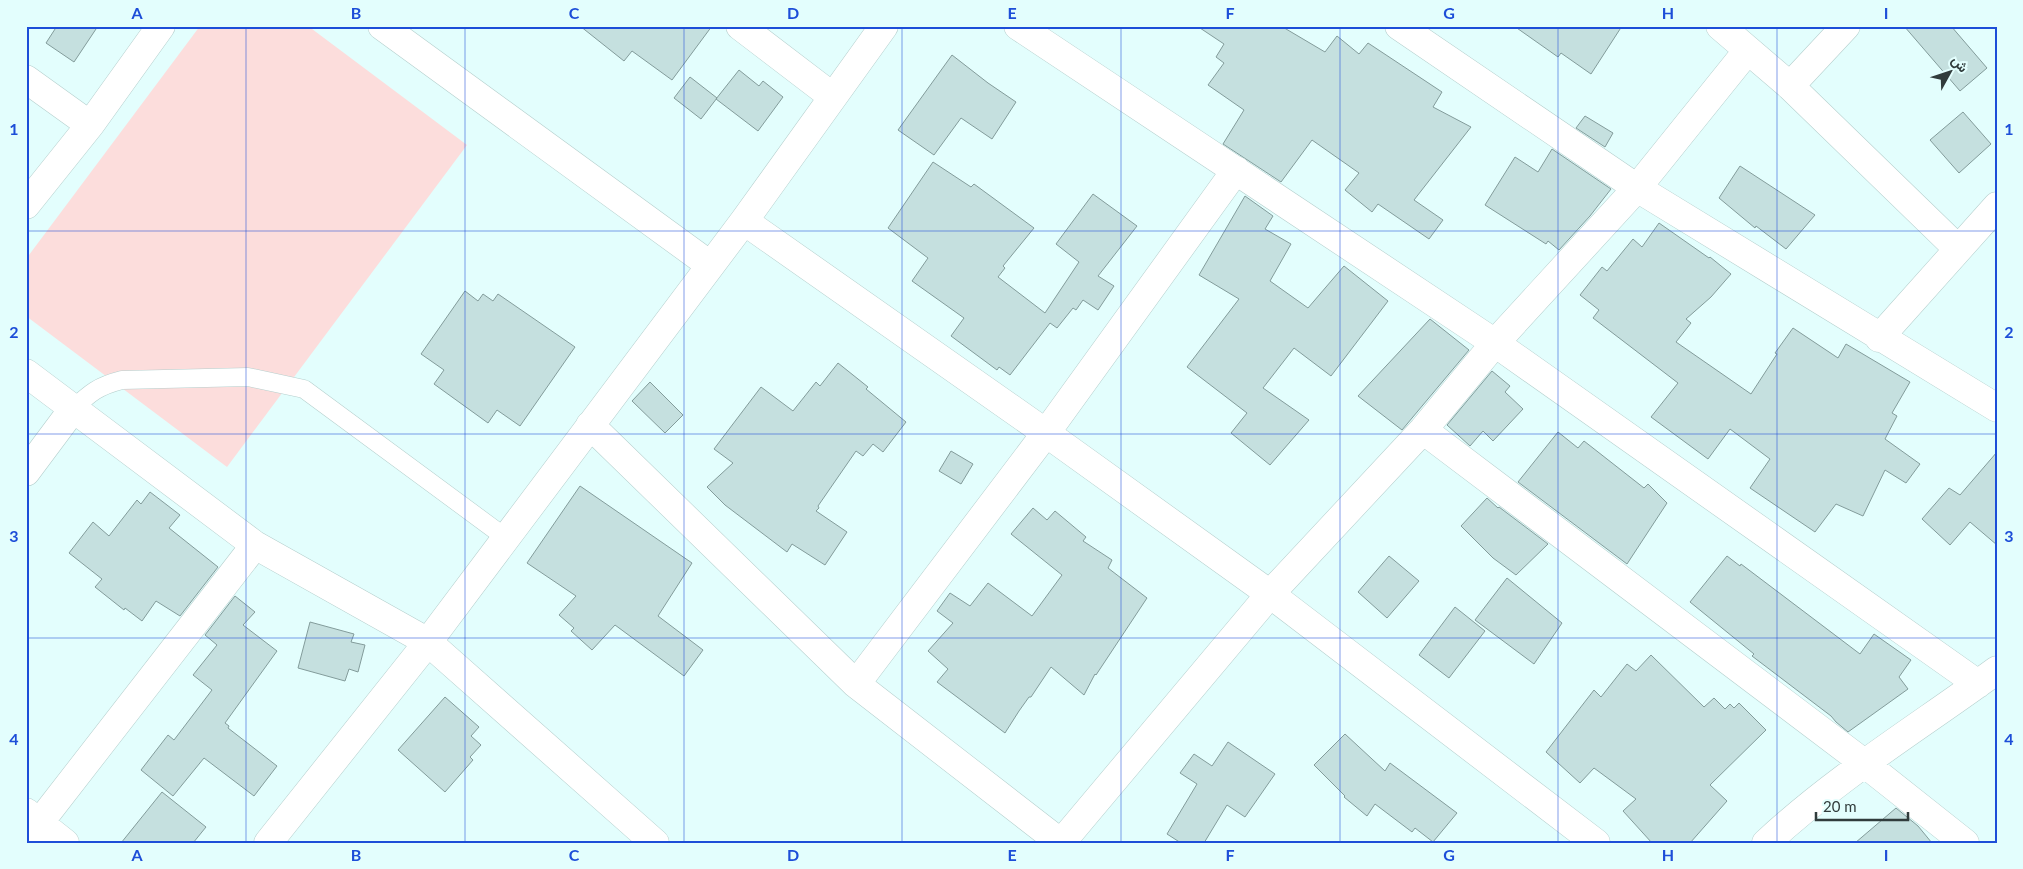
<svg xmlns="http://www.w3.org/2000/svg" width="2023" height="869" font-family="Lato,Vazirmatn,sans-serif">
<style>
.green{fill:#fcdddc}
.building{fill:#c5e0df;stroke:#839c9b}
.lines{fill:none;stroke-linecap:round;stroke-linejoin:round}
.service-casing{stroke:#b5cfcd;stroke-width:19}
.minor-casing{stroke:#b5cfcd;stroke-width:29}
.service{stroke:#fff;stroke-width:18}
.minor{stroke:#fff;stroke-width:28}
.grid{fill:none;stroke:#1d4ed8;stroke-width:1;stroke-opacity:0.55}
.neatline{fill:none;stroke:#1d4ed8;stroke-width:2}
.grid-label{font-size:16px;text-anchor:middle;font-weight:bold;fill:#1d4ed8}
</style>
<rect width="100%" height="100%" fill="#e3fefd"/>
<path class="green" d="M 200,26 L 308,26 L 467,145 L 227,467 L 26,316 L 26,259 Z"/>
<path class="building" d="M 57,26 L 98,26 L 74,62 L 46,43 Z
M 580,26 L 712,26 L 672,80 L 632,51 L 624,61 Z
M 1197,26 L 1281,26 L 1325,52 L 1337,36 L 1359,54 L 1368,43 L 1442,92 L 1433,107 L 1471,127 L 1414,200 L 1443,220 L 1429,239 L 1378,204 L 1372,212 L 1345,190 L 1359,173 L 1312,140 L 1281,182 L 1223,144 L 1244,110 L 1208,85 L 1224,63 L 1216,57 L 1224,44 Z
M 1514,26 L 1622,26 L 1591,74 L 1561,53 L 1558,57 Z
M 1904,26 L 1951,26 L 1987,68 L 1960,91 Z
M 952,55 L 988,83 L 1016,102 L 992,139 L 961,118 L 934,155 L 898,130 Z
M 739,70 L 759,86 L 763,81 L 783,97 L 758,131 L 716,99 Z
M 690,77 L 717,98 L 701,119 L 674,98 Z
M 1963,112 L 1991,144 L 1959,173 L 1930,140 Z
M 1585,116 L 1613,133 L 1605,147 L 1576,128 Z
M 1552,149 L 1611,189 L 1590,216 L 1559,250 L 1548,241 L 1546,244 L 1485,205 L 1515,157 L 1538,172 Z
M 933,162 L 971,187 L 974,184 L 1034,228 L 1003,266 L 1005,268 L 998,277 L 1045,313 L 1079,262 L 1056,244 L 1093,194 L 1137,226 L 1098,276 L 1114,286 L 1098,310 L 1083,300 L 1076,310 L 1073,308 L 1057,328 L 1050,323 L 1010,375 L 999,367 L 997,370 L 951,336 L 964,318 L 912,281 L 928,258 L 888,228 Z
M 1740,166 L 1815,215 L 1786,249 L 1756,226 L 1755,228 L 1719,198 Z
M 1245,196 L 1273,216 L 1265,229 L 1291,244 L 1270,281 L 1308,308 L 1344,266 L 1388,301 L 1331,376 L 1294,348 L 1263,388 L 1309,420 L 1270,465 L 1231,433 L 1247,413 L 1187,367 L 1239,299 L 1199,275 Z
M 1659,223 L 1709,258 L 1710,257 L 1731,274 L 1711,297 L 1686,319 L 1691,323 L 1676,342 L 1751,394 L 1777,354 L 1775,353 L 1793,328 L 1838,358 L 1846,344 L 1910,382 L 1892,413 L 1897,416 L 1885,439 L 1920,464 L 1906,483 L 1885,470 L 1863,516 L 1836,504 L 1815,532 L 1750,488 L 1770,459 L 1730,429 L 1708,459 L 1651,417 L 1678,383 L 1593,318 L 1599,310 L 1580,295 L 1602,267 L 1607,271 L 1633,239 L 1642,247 Z
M 465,291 L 478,301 L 483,294 L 493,301 L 498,294 L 575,347 L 520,426 L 497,410 L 488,423 L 434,384 L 444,370 L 421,354 Z
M 1430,319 L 1469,350 L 1402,430 L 1358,396 Z
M 838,363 L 868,387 L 866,389 L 906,422 L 883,452 L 873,444 L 863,456 L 856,451 L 818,506 L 819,508 L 816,511 L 847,532 L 825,565 L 792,544 L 787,552 L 725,505 L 707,487 L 733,463 L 714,449 L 761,387 L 793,411 L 816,382 L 820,386 Z
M 1492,371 L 1510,386 L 1505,392 L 1523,409 L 1493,441 L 1483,431 L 1470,446 L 1447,425 Z
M 650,382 L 683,415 L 665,433 L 632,401 Z
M 1558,432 L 1578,448 L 1584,441 L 1644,488 L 1648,484 L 1667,503 L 1627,564 L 1518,482 Z
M 951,451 L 973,464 L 961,484 L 939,471 Z
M 1997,452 L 1997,545 L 1970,522 L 1950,545 L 1922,519 L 1949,488 L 1960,495 Z
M 580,486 L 692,563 L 658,616 L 703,650 L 684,676 L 615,625 L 592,650 L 571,631 L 574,628 L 559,615 L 576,596 L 527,563 Z
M 150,492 L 180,515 L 169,528 L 218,567 L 180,616 L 156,601 L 142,621 L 125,608 L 124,610 L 95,587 L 102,579 L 69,553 L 93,522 L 109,536 L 137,500 L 141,504 Z
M 1487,498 L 1498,508 L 1499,507 L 1548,544 L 1516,575 L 1493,558 L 1461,526 Z
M 1033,508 L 1047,520 L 1055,511 L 1086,537 L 1083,541 L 1112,560 L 1108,568 L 1147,598 L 1096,675 L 1095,674 L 1084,695 L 1051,667 L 1031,697 L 1029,697 L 1019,711 L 1005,733 L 937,682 L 948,669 L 928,651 L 953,623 L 937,611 L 950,593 L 970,606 L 988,583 L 1032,616 L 1062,575 L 1011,534 Z
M 1389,556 L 1419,581 L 1387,618 L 1358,592 Z
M 1727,556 L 1740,566 L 1741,564 L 1860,654 L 1874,634 L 1911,660 L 1899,677 L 1908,689 L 1848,732 L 1836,722 L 1831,716 L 1752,656 L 1754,654 L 1690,602 Z
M 1507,578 L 1562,623 L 1534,664 L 1475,620 Z
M 235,596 L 255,612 L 243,625 L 277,651 L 225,723 L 229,726 L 228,728 L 277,766 L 254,796 L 204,758 L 173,796 L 141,770 L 168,735 L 174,740 L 212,690 L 193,675 L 217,645 L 205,635 Z
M 1455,607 L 1485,631 L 1449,678 L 1419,655 Z
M 310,622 L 354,634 L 351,642 L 365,645 L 358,672 L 349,669 L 345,681 L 298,668 Z
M 1651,655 L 1704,707 L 1714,698 L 1725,709 L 1730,704 L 1734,708 L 1739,703 L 1766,730 L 1710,785 L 1727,801 L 1690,843 L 1652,843 L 1623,811 L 1636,799 L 1594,768 L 1580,783 L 1546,752 L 1594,690 L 1601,697 L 1627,664 L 1636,671 Z
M 445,697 L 479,727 L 471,736 L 481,745 L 470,757 L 473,760 L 445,792 L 398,750 Z
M 1345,734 L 1385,771 L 1390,763 L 1457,813 L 1433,842 L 1415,828 L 1412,832 L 1375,804 L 1367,816 L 1344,797 L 1345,796 L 1314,765 Z
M 1228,742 L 1275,774 L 1245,817 L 1227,805 L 1204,843 L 1181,843 L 1167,834 L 1197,784 L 1180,773 L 1194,754 L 1212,766 Z
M 162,792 L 206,827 L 193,843 L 121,843 Z
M 1896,808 L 1918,826 L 1932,843 L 1855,843 Z"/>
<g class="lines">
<g class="service-casing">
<path id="service" d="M 73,409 C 90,393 98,386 122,380 L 248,377 L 304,389 L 506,538"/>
</g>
<g class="minor-casing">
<path id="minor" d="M 382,26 L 710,265
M 740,26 L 833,97
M 1018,26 L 1495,343 L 1978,684
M 1399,26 L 1637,188 L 1997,408
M 1720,26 L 1790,86 L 1958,249
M 26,79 L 90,125
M 1790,86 L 1846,26
M 26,205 L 90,125 L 161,26
M 744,221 L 1046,433 L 1270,594 L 1596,843
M 1879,338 L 1997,206
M 26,373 L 255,545 L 428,642 L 655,843
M 590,425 L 856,684
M 1423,430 L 1864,763 L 1965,843
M 26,472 L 73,409
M 26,812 L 65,843
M 26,840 L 255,545
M 268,843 L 428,642 L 744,221 L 884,26
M 1061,843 L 1270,594 L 1423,430 L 1495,343 L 1637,188 L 1748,50
M 1061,843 L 856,684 L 1046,433 L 1236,170
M 1766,843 C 1837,777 1919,727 1997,670"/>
</g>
<use href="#service" class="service"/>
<use href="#minor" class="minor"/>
</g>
<path class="grid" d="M 246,26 L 246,843M 465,26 L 465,843M 684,26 L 684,843M 902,26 L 902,843M 1121,26 L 1121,843M 1340,26 L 1340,843M 1558,26 L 1558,843M 1777,26 L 1777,843M 26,231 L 1997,231M 26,434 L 1997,434M 26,638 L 1997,638"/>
<rect width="2023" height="869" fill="none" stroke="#e3fefd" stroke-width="55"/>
<g transform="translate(1950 72) rotate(50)" stroke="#e3fefd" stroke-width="4" paint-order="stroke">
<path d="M0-4L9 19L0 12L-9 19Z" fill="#313c3c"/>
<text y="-8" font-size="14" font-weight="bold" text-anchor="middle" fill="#313c3c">ش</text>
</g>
<path d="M1816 812v8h92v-8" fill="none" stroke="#313c3c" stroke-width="2.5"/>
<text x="1823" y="812" font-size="15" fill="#313c3c" stroke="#e3fefd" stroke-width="4" paint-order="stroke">20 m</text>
<rect x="28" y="28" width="1968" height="814" class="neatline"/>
<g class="grid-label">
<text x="137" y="19">A</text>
<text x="356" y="19">B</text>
<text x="574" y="19">C</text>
<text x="793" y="19">D</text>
<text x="1012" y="19">E</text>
<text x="1230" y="19">F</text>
<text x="1449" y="19">G</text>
<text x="1668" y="19">H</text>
<text x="1886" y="19">I</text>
<text x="14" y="135">1</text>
<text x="2009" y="135">1</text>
<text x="14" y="338">2</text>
<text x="2009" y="338">2</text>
<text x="14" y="542">3</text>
<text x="2009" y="542">3</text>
<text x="14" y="745">4</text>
<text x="2009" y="745">4</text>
<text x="137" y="861">A</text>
<text x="356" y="861">B</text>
<text x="574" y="861">C</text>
<text x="793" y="861">D</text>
<text x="1012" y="861">E</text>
<text x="1230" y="861">F</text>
<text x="1449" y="861">G</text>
<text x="1668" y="861">H</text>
<text x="1886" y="861">I</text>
</g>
</svg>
